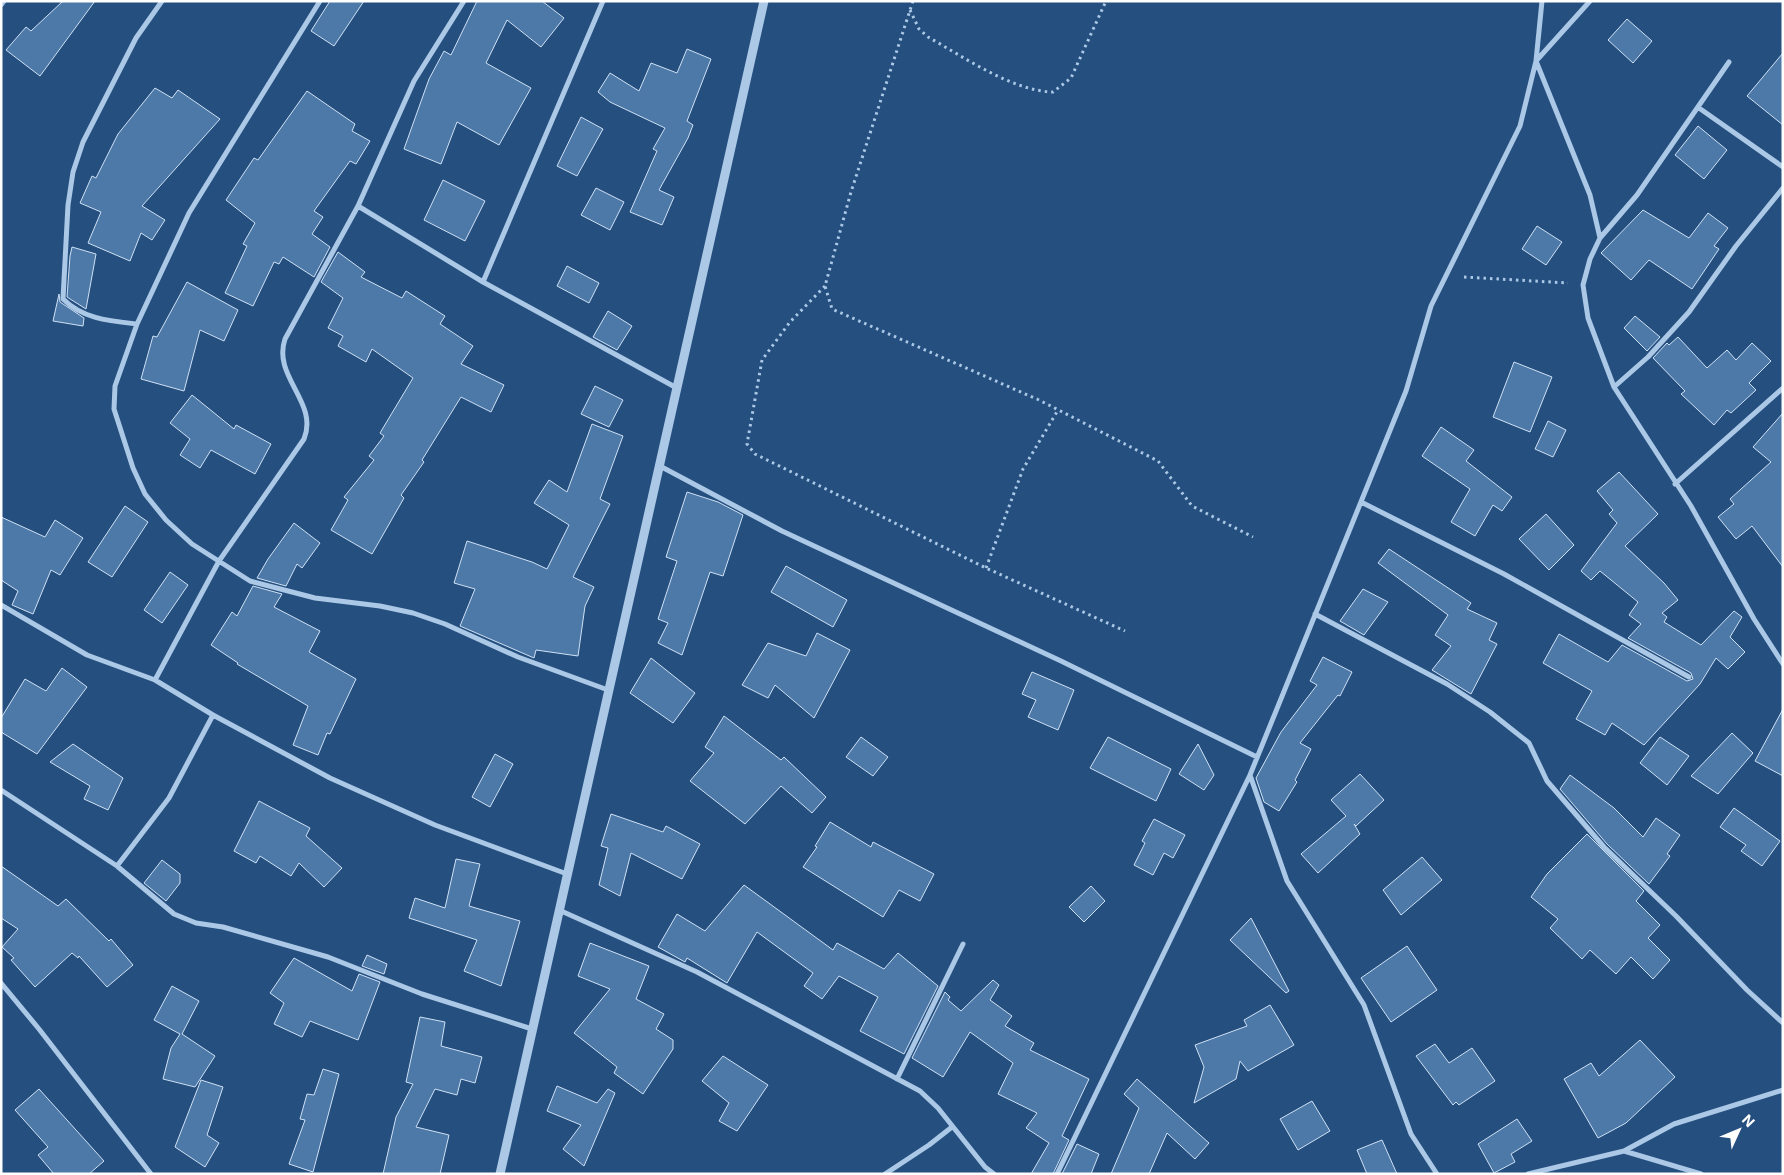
<svg xmlns="http://www.w3.org/2000/svg" width="1784" height="1175" font-family="Inter,sans-serif">
<style>
.building{fill:#4d79a8;stroke:#cfe1f5}
.lines{fill:none;stroke-linecap:round;stroke-linejoin:round}
.path{stroke:#abc8e6;stroke-width:3;stroke-dasharray:2.5 4;stroke-linecap:butt}
.minor{stroke:#abc8e6;stroke-width:5}
.tertiary{stroke:#abc8e6;stroke-width:9}
</style>
<rect width="100%" height="100%" fill="#254f7f"/>
<path class="building" d="M 63,1 L 95,1 L 40,76 L 6,50 L 26,27 L 31,31 Z
M 330,1 L 364,1 L 334,46 L 311,31 Z
M 477,1 L 542,1 L 564,18 L 541,47 L 507,20 L 486,63 L 531,88 L 499,145 L 457,122 L 441,164 L 404,149 L 429,79 L 444,51 L 451,55 Z
M 1627,19 L 1652,41 L 1633,63 L 1608,40 Z
M 687,49 L 711,59 L 687,121 L 693,125 L 688,138 L 659,190 L 674,197 L 662,225 L 630,212 L 657,151 L 653,149 L 665,128 L 610,102 L 598,92 L 610,73 L 639,91 L 651,63 L 677,73 Z
M 1783,53 L 1783,125 L 1747,96 Z
M 155,88 L 172,98 L 178,90 L 220,119 L 142,206 L 165,220 L 152,240 L 141,233 L 130,261 L 88,243 L 101,212 L 80,203 L 92,176 L 96,178 L 118,134 Z
M 307,91 L 355,124 L 352,131 L 370,141 L 356,164 L 350,161 L 314,211 L 323,217 L 312,234 L 330,247 L 314,277 L 283,257 L 279,264 L 274,262 L 253,306 L 225,293 L 247,246 L 243,244 L 255,223 L 226,200 L 254,158 L 258,160 Z
M 581,117 L 603,129 L 577,176 L 557,166 Z
M 1698,126 L 1727,150 L 1704,179 L 1675,155 Z
M 443,180 L 485,201 L 465,241 L 424,220 Z
M 596,188 L 624,202 L 610,230 L 581,215 Z
M 1643,210 L 1689,238 L 1708,213 L 1728,228 L 1714,246 L 1719,249 L 1692,289 L 1649,260 L 1631,280 L 1601,253 Z
M 1537,226 L 1562,242 L 1546,265 L 1522,249 Z
M 72,247 L 96,254 L 86,309 L 67,297 L 70,256 Z
M 338,252 L 365,272 L 361,277 L 402,298 L 406,291 L 445,316 L 440,324 L 473,346 L 461,364 L 504,385 L 491,412 L 461,397 L 422,460 L 424,462 L 401,495 L 404,498 L 372,554 L 331,530 L 348,500 L 344,497 L 374,460 L 369,456 L 384,436 L 380,433 L 413,378 L 372,349 L 366,362 L 338,346 L 343,336 L 328,328 L 343,298 L 321,282 Z
M 567,266 L 599,283 L 589,303 L 557,286 Z
M 187,282 L 238,310 L 224,341 L 200,330 L 184,391 L 141,379 L 153,336 L 157,337 Z
M 59,294 L 60,302 L 84,318 L 83,326 L 53,321 Z
M 608,311 L 632,326 L 617,350 L 593,337 Z
M 1635,316 L 1660,337 L 1647,351 L 1624,328 Z
M 1678,337 L 1707,368 L 1727,350 L 1736,360 L 1752,343 L 1771,361 L 1749,383 L 1756,390 L 1731,413 L 1727,410 L 1714,425 L 1681,394 L 1685,391 L 1653,358 L 1667,343 L 1669,345 Z
M 1514,362 L 1552,377 L 1530,432 L 1493,417 Z
M 595,386 L 623,400 L 609,427 L 581,414 Z
M 192,395 L 234,429 L 236,425 L 271,444 L 255,474 L 211,450 L 200,468 L 180,455 L 190,439 L 170,423 Z
M 1783,413 L 1783,567 L 1752,526 L 1736,539 L 1718,517 L 1734,504 L 1730,499 L 1771,462 L 1753,447 Z
M 1548,421 L 1566,430 L 1553,457 L 1535,449 Z
M 592,424 L 623,436 L 600,499 L 610,504 L 573,577 L 594,587 L 585,606 L 578,656 L 536,650 L 534,658 L 460,626 L 475,589 L 454,583 L 467,541 L 532,562 L 547,569 L 569,525 L 534,503 L 549,480 L 567,492 Z
M 1441,427 L 1474,450 L 1466,461 L 1512,497 L 1502,511 L 1493,505 L 1475,536 L 1451,522 L 1470,489 L 1422,456 Z
M 1619,472 L 1658,514 L 1625,546 L 1664,583 L 1678,600 L 1662,613 L 1667,617 L 1664,622 L 1701,645 L 1734,611 L 1742,617 L 1730,637 L 1745,652 L 1728,669 L 1716,658 L 1700,684 L 1644,745 L 1612,723 L 1605,735 L 1576,719 L 1592,691 L 1543,663 L 1559,634 L 1608,662 L 1622,645 L 1687,681 L 1693,679 L 1691,673 L 1628,638 L 1641,624 L 1629,615 L 1638,602 L 1600,571 L 1591,580 L 1581,571 L 1617,523 L 1609,514 L 1613,510 L 1597,491 Z
M 687,492 L 718,502 L 743,515 L 723,576 L 710,572 L 682,655 L 658,643 L 668,623 L 658,619 L 677,561 L 666,557 Z
M 125,506 L 148,522 L 112,577 L 88,562 Z
M 1546,514 L 1574,545 L 1549,570 L 1519,539 Z
M 1,517 L 45,537 L 55,520 L 83,538 L 60,575 L 51,570 L 33,614 L 12,605 L 18,591 L 1,580 Z
M 294,523 L 320,543 L 302,568 L 297,564 L 286,586 L 257,578 L 268,559 Z
M 1389,549 L 1471,603 L 1467,609 L 1497,623 L 1489,640 L 1497,644 L 1471,694 L 1432,670 L 1451,646 L 1435,635 L 1448,615 L 1378,563 Z
M 786,566 L 847,600 L 833,627 L 771,592 Z
M 170,572 L 188,585 L 162,623 L 144,610 Z
M 253,586 L 282,594 L 274,607 L 320,631 L 309,652 L 356,679 L 330,734 L 327,733 L 318,755 L 293,745 L 308,706 L 237,664 L 238,663 L 211,645 L 232,612 L 237,616 Z
M 1363,589 L 1388,602 L 1364,635 L 1340,621 Z
M 817,633 L 850,650 L 814,718 L 775,685 L 768,698 L 742,685 L 768,643 L 806,656 Z
M 1323,657 L 1352,672 L 1340,696 L 1338,695 L 1300,743 L 1311,749 L 1295,780 L 1297,782 L 1279,811 L 1264,802 L 1256,778 L 1281,732 L 1317,685 L 1310,681 Z
M 651,658 L 695,693 L 673,723 L 630,693 Z
M 62,668 L 87,687 L 37,754 L 1,732 L 1,718 L 25,679 L 46,691 Z
M 1032,672 L 1074,690 L 1058,730 L 1028,717 L 1036,700 L 1022,694 Z
M 1783,709 L 1783,776 L 1755,761 Z
M 724,716 L 781,760 L 784,757 L 826,797 L 812,813 L 781,786 L 745,824 L 690,781 L 714,753 L 705,747 Z
M 1732,733 L 1753,753 L 1718,794 L 1691,776 Z
M 861,737 L 888,757 L 873,776 L 846,757 Z
M 1108,737 L 1171,769 L 1156,801 L 1090,768 Z
M 1660,737 L 1689,756 L 1667,785 L 1640,763 Z
M 73,744 L 123,778 L 108,810 L 84,799 L 90,786 L 50,762 Z
M 1198,744 L 1214,775 L 1204,790 L 1179,774 Z
M 495,754 L 513,764 L 490,807 L 472,797 Z
M 1360,774 L 1384,800 L 1356,826 L 1354,824 L 1360,834 L 1318,873 L 1301,854 L 1346,816 L 1331,800 Z
M 1570,775 L 1614,808 L 1643,837 L 1656,818 L 1680,835 L 1667,854 L 1670,856 L 1649,884 L 1607,844 L 1560,789 Z
M 259,801 L 310,828 L 306,836 L 342,868 L 324,887 L 299,863 L 291,876 L 260,856 L 256,863 L 234,851 Z
M 1734,808 L 1780,841 L 1762,866 L 1741,851 L 1746,845 L 1720,827 Z
M 611,814 L 663,832 L 666,826 L 700,844 L 682,879 L 631,853 L 620,896 L 599,885 L 608,848 L 601,846 Z
M 1154,819 L 1185,835 L 1173,858 L 1164,853 L 1153,875 L 1134,865 L 1145,843 L 1142,841 Z
M 830,822 L 871,847 L 873,842 L 934,874 L 920,901 L 899,890 L 883,917 L 803,867 L 817,847 L 815,846 Z
M 1587,834 L 1644,891 L 1636,901 L 1660,925 L 1648,938 L 1670,960 L 1653,979 L 1631,957 L 1616,974 L 1590,950 L 1582,959 L 1550,928 L 1558,919 L 1531,897 L 1547,874 Z
M 1422,857 L 1442,880 L 1401,915 L 1383,890 Z
M 456,859 L 480,864 L 469,906 L 520,921 L 501,986 L 464,971 L 477,940 L 409,918 L 415,898 L 445,908 Z
M 162,860 L 180,874 L 180,883 L 166,901 L 144,883 Z
M 1,866 L 58,906 L 66,899 L 109,941 L 111,939 L 133,965 L 107,987 L 79,956 L 78,958 L 72,953 L 35,987 L 11,960 L 14,958 L 2,947 L 18,929 L 1,918 Z
M 744,885 L 833,950 L 837,943 L 884,969 L 898,953 L 938,986 L 904,1054 L 860,1031 L 878,997 L 839,976 L 822,999 L 804,986 L 813,973 L 757,932 L 727,983 L 687,958 L 685,962 L 658,947 L 677,914 L 705,931 Z
M 1091,886 L 1105,901 L 1084,922 L 1069,907 Z
M 1251,918 L 1289,991 L 1286,993 L 1230,940 Z
M 590,943 L 649,966 L 636,999 L 664,1014 L 656,1029 L 673,1040 L 673,1049 L 643,1094 L 614,1073 L 617,1067 L 574,1033 L 610,989 L 578,976 Z
M 1407,946 L 1437,990 L 1391,1022 L 1361,978 Z
M 367,955 L 387,964 L 384,974 L 362,966 Z
M 294,958 L 352,991 L 359,974 L 380,982 L 358,1040 L 310,1021 L 302,1037 L 274,1024 L 284,1003 L 270,993 Z
M 993,980 L 999,985 L 990,1000 L 1012,1016 L 1005,1026 L 1034,1043 L 1030,1050 L 1089,1079 L 1062,1136 L 1069,1140 L 1053,1174 L 1031,1174 L 1049,1143 L 1026,1128 L 1037,1113 L 998,1094 L 1013,1063 L 970,1032 L 943,1077 L 912,1058 L 945,992 L 950,997 L 948,1000 L 961,1011 Z
M 172,986 L 199,1001 L 182,1034 L 215,1056 L 195,1087 L 163,1079 L 171,1048 L 180,1034 L 154,1020 Z
M 1270,1005 L 1294,1045 L 1248,1071 L 1240,1061 L 1236,1079 L 1194,1103 L 1204,1067 L 1195,1045 L 1247,1026 L 1244,1020 Z
M 420,1017 L 445,1022 L 441,1046 L 482,1057 L 475,1083 L 461,1079 L 457,1095 L 435,1089 L 416,1127 L 449,1135 L 440,1174 L 383,1174 L 396,1117 L 413,1084 L 406,1082 Z
M 1640,1040 L 1675,1077 L 1626,1123 L 1598,1138 L 1564,1079 L 1591,1063 L 1599,1076 Z
M 1435,1044 L 1449,1063 L 1472,1048 L 1495,1081 L 1459,1105 L 1456,1102 L 1453,1105 L 1416,1056 Z
M 723,1056 L 768,1085 L 737,1131 L 719,1121 L 729,1103 L 702,1081 Z
M 323,1069 L 339,1074 L 313,1172 L 289,1164 L 305,1120 L 300,1119 L 307,1094 L 314,1095 Z
M 1137,1079 L 1209,1143 L 1195,1159 L 1167,1133 L 1149,1174 L 1111,1174 L 1139,1108 L 1124,1094 Z
M 201,1080 L 223,1087 L 207,1135 L 219,1143 L 205,1167 L 175,1147 Z
M 557,1086 L 597,1103 L 608,1089 L 615,1093 L 584,1166 L 563,1149 L 581,1125 L 547,1111 Z
M 39,1089 L 104,1161 L 89,1174 L 54,1174 L 38,1155 L 48,1147 L 15,1110 Z
M 1312,1101 L 1330,1131 L 1298,1150 L 1280,1119 Z
M 1517,1119 L 1532,1141 L 1511,1154 L 1515,1162 L 1494,1173 L 1478,1144 Z
M 1382,1140 L 1397,1174 L 1367,1174 L 1357,1150 Z
M 1077,1144 L 1099,1154 L 1091,1174 L 1062,1174 Z"/>
<g class="lines">
<path class="path" d="M 913,1 L 851,192 L 825,286 L 832,309 L 1039,400 L 1158,461 L 1192,506 L 1253,537
M 910,10 L 919,29 L 928,37 C 964,57 1012,91 1053,92 L 1071,78 L 1106,1
M 1464,277 L 1568,283
M 825,286 L 790,322 L 762,360 L 747,444 L 755,454 L 986,568 L 1125,631
M 986,568 L 1023,469 L 1058,410"/>
<path class="minor" d="M 320,1 L 189,213 L 137,324 L 115,386 L 114,409 L 133,468 L 145,494 L 166,520 L 192,544 L 250,581 L 315,598 L 380,606 L 413,613 L 445,624 L 518,657 L 608,690
M 1590,1 L 1536,61 L 1590,195 L 1600,238 L 1590,259 L 1583,285 L 1588,318 L 1614,387 L 1691,506 L 1754,619 L 1783,664
M 1,5 L 4,1
M 1699,108 L 1783,167
M 358,206 L 483,282 L 675,387
M 1600,238 L 1637,195 L 1729,62
M 483,282 L 603,1
M 137,324 C 109,321 83,319 63,299 L 68,205 L 73,172 L 83,142 L 136,38 L 162,1
M 1614,387 L 1648,357 L 1689,312 L 1736,246 L 1783,188
M 658,465 L 782,531 L 1061,661 L 1257,757
M 1675,484 L 1783,388
M 1361,502 L 1504,574 L 1689,677
M 1,605 L 87,655 L 155,680 L 213,715 L 169,798 L 117,866
M 1315,614 L 1447,684 L 1490,712 L 1529,743 L 1547,781 L 1604,847 L 1676,916 L 1747,990 L 1783,1023
M 155,680 L 219,561 L 304,439 C 319,402 272,377 285,339 L 358,206 L 414,81 L 464,1
M 213,715 L 330,778 L 435,825 L 567,874
M 1250,775 L 1287,881 L 1364,1005 L 1411,1134 L 1437,1174
M 1,790 L 117,866 L 174,914 L 196,923 L 223,927 L 328,957 L 422,994 L 532,1029
M 559,910 L 697,972 L 920,1091 L 938,1108 L 985,1167 L 994,1174
M 1,983 L 39,1029 L 151,1174
M 897,1079 L 963,944
M 1624,1151 L 1701,1174
M 885,1174 L 929,1145 L 952,1127
M 1057,1174 L 1250,775 L 1406,391 L 1431,306 L 1520,126 L 1536,61 L 1542,1
M 1528,1174 L 1624,1151 L 1674,1124 L 1783,1090"/>
<path class="tertiary" d="M 500,1174 L 764,1"/>
</g>
<rect width="1784" height="1175" fill="none" stroke="#ffffff" stroke-width="5"/>
<g transform="translate(1739 1130) rotate(46)" stroke="#254f7f" stroke-width="4" paint-order="stroke">
<path d="M0-4L9 19L0 12L-9 19Z" fill="#ffffff"/>
<text y="-8" font-size="14" font-weight="bold" text-anchor="middle" fill="#ffffff">N</text>
</g>
</svg>
